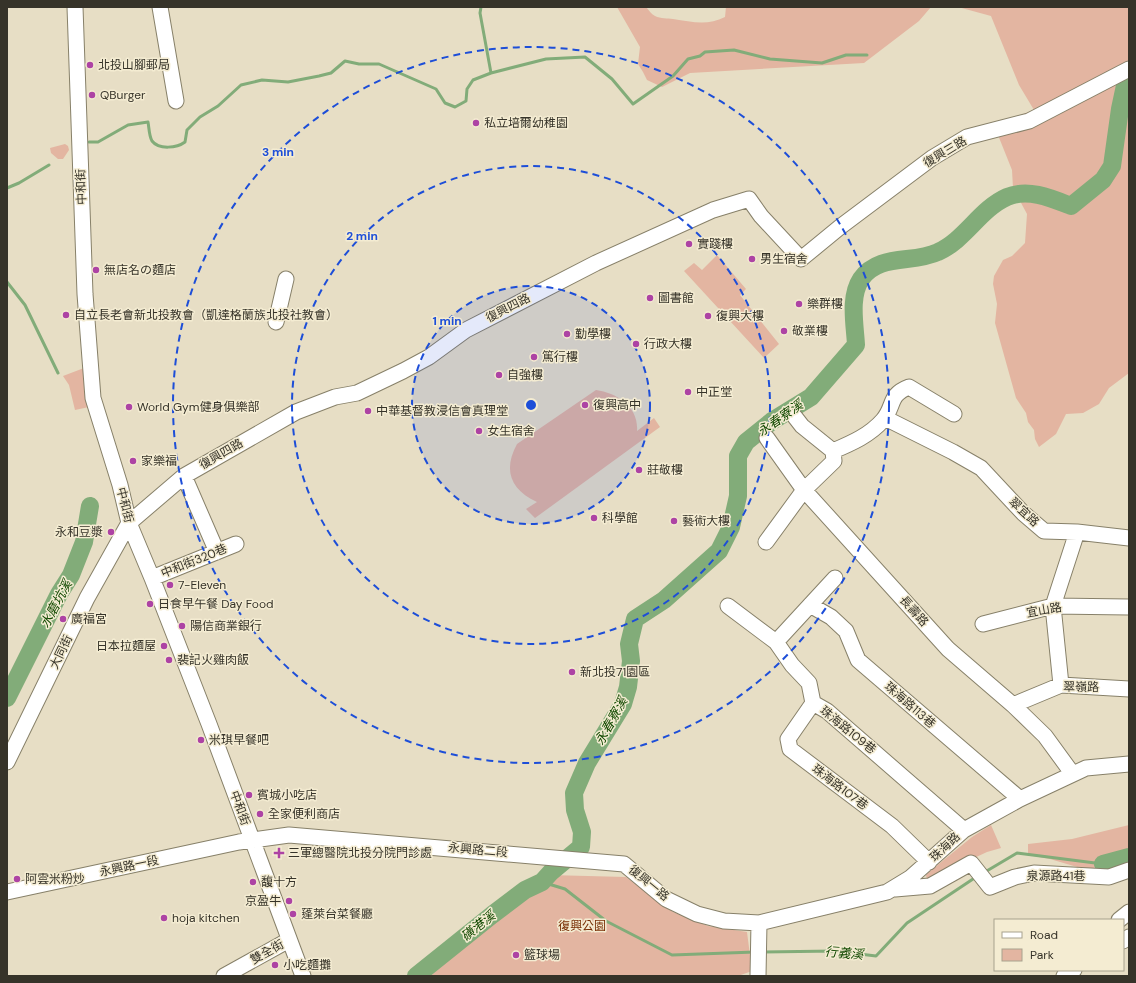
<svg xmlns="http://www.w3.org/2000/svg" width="1136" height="983" font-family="'DM Sans','Noto Sans TC','Noto Sans JP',sans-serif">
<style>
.green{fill:#e3b5a1}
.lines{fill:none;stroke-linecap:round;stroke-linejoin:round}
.stream{stroke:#82ac79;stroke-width:3}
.river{stroke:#82ac79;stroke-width:18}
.minor-casing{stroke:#878069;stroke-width:17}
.minor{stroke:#fff;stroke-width:15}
.ring{fill:none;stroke:#1d4ed8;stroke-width:2;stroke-dasharray:7 5}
.poi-dot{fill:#ad43a4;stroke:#f4ecd2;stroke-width:1.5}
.labels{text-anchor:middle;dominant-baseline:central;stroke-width:3;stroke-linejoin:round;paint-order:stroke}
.poi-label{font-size:12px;fill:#363329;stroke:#f4ecd2;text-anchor:start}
.street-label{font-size:12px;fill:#363329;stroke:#f4ecd2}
.park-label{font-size:12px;fill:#782e04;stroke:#f4ecd2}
.water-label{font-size:13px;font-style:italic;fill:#114900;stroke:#f4ecd2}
.centre{fill:#1d4ed8;stroke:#f4ecd2;stroke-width:2}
.ring-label{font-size:12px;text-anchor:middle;font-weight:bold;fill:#1d4ed8;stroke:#f4ecd2;stroke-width:3;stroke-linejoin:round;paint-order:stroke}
</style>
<rect width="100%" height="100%" fill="#e7dec5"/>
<path class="green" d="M 617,7 L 646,7 C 649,10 651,14 655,16 C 661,19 667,18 673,19 C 692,22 708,26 725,17 L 726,7 L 931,7 L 919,21 L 864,63 L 690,73 L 662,87 L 647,80 L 643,72 L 638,64 L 640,47 Z
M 958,7 L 1129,7 L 1129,373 L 1109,388 L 1099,404 L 1083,413 L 1066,414 L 1056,434 L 1039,447 L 1035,439 L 1034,430 L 1028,422 L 1026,413 L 1016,398 L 995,323 L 997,304 L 993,284 L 994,276 L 1003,260 L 1012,256 L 1025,243 L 1027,214 L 1013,188 L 1012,170 L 994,125 L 1034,110 L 1019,85 L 991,16 Z
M 65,144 L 68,146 L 69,150 L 63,159 L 58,159 L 51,153 L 50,148 Z
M 717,255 L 746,289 L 740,295 L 779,344 L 764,358 L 684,271 L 694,263 L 702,270 Z
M 84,368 L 84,381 L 89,407 L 75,410 L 69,385 L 63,376 Z
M 596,390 C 617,393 639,407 637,431 L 654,418 L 660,427 L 535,518 L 526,509 L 537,502 C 510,489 503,470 517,444 Z
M 991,825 L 1001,848 L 987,852 L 927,880 L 926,875 L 929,872 L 972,837 Z
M 1129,825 L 1129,864 L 1084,869 L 1050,859 L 1028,855 L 1028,844 L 1072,839 Z
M 549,875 L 626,877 L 673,912 L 708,926 L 747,932 L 752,971 L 738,976 L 430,976 Z"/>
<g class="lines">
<path class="stream" d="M 481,7 L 480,13 L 491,73
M 89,142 L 98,142 L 128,125 L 148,122 C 149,127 149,136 152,141 C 159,150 177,148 185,142 L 187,130 L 200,117 L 218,106 L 241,85 L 262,80 L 288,82 L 319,76 L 331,73 L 345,61 L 359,64 L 379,64 L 436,89 L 445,103 L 455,107 L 466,101 L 467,89 L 473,80 L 491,73 L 546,59 L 585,57 L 612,79 L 633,104 L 673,76 L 688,59 L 700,56 L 705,52 L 734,50 L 770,59 L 822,63 L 846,55 L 867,55
M 7,188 L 19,183 L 49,165
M 7,282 L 25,305 L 58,373
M 985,872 L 1017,853 L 1103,864
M 542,882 L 565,889 L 606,921 L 672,955 L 755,952
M 763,952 L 835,951 L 876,956 L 907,923 L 976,877"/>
<path class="river" d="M 7,698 L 59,594 L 71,575 L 84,542 L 90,506
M 1103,864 L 1129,857
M 416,976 L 492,915 L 525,890 L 542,882 L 551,872 L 581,847 L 582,832 L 575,810 L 574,793 L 587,763 L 623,704 L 628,687 L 631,661 L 629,644 L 635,619 L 664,600 L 719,551 L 731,527 L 738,496 L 738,456 L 746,442 L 772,421 L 811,397 L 856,345 C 855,325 849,297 861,279 C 879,253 913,264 938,252 C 965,240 980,209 1007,197 C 1028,188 1051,198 1071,206 L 1103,180 L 1112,166 L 1120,109 L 1126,81 L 1129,79"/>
<g class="minor-casing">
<path id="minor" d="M 75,7 L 85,294 L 93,398 L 120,485 L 129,523 L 152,578 L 209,724 L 303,976
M 160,7 L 176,101
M 276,322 L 286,279
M 885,418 L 953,452 L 981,468 L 1023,513 L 1044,531 L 1077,532 L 1129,538
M 767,438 L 804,490 L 948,649 L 1013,705 L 1045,736 L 1072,773
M 833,451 C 852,443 870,435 883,420 C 895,406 888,395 909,387 L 954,414
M 184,476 L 217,552
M 766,542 L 804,490 L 834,461 L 833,451 L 802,426 L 795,417
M 152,578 L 236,544
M 810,605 L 831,617 L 846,631 L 858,660 L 1020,799
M 728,606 L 776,642 L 792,665 L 809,683 L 813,703 L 827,711 L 964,830
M 983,624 L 1053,606 L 1129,607
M 776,642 L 835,578
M 1061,685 L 1053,606 L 1077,532
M 813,703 L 788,739 L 790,749 L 892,826 L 929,862
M 1013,705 L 1061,685 L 1129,689
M 7,762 L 87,598 L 129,523 L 184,476 L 296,412 L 335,397 L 357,393 L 403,371 L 429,357 L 466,330 L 596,263 L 713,210 L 749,199 L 761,216 L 801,259 L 840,227 L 932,158 L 967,137 L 1029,121 L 1129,69
M 895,889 L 930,886 L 971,863 L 990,887 L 1015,877 L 1034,873 L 1109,877 L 1129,870
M 7,892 L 239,842 L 289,835 L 624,864 L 666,899 L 697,914 L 724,921 L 759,923 L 887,892 L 910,878 L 964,830 L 1020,799 L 1086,768 L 1129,764
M 1119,920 L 1129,912
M 1123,941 L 1129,937
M 224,976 L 289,940
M 758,976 L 759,923
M 1064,976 L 1074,970"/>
</g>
<use href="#minor" class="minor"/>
</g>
<circle cx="531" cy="405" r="119" fill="#1d4ed8" fill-opacity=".12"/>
<g class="ring">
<circle cx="531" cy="405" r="119"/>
<circle cx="531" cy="405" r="239"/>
<circle cx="531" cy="405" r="358"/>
</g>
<g class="poi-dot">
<circle cx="90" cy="65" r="4"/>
<circle cx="92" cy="95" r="4"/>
<circle cx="476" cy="123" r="4"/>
<circle cx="689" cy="244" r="4"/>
<circle cx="752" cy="259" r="4"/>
<circle cx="96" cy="270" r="4"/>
<circle cx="650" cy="298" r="4"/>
<circle cx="799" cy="304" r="4"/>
<circle cx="66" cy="315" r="4"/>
<circle cx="708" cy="316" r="4"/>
<circle cx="784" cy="331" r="4"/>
<circle cx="567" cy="334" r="4"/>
<circle cx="636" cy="344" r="4"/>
<circle cx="534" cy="357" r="4"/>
<circle cx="499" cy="375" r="4"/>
<circle cx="688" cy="392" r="4"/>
<circle cx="585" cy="405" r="4"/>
<circle cx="129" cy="407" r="4"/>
<circle cx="368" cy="411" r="4"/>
<circle cx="479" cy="431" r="4"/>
<circle cx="133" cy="461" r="4"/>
<circle cx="639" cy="470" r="4"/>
<circle cx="594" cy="518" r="4"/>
<circle cx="674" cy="521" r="4"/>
<circle cx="111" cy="532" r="4"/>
<circle cx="170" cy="585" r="4"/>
<circle cx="150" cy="604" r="4"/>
<circle cx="63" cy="619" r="4"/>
<circle cx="182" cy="626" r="4"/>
<circle cx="164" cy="646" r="4"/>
<circle cx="169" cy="660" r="4"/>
<circle cx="572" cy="672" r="4"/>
<circle cx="201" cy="740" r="4"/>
<circle cx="249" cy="795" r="4"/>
<circle cx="260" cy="814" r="4"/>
<path d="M277 847h4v4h4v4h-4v4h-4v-4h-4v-4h4z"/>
<circle cx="17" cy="879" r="4"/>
<circle cx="253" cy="882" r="4"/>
<circle cx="289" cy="901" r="4"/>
<circle cx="293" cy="914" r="4"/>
<circle cx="164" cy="918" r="4"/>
<circle cx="516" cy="955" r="4"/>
<circle cx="275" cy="965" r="4"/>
</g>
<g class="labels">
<g class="poi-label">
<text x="98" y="65">北投山腳郵局</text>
<text x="100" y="95">QBurger</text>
<text x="484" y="123">私立培爾幼稚園</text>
<text x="697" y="244">實踐樓</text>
<text x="760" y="259">男生宿舍</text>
<text x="104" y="270">無店名の麵店</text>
<text x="658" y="298">圖書館</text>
<text x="807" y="304">樂群樓</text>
<text x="74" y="315">自立長老會新北投教會（凱達格蘭族北投社教會）</text>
<text x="716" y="316">復興大樓</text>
<text x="792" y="331">敬業樓</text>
<text x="575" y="334">勤學樓</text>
<text x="644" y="344">行政大樓</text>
<text x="542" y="357">篤行樓</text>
<text x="507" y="375">自強樓</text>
<text x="696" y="392">中正堂</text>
<text x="593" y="405">復興高中</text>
<text x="137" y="407">World Gym健身俱樂部</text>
<text x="376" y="411">中華基督教浸信會真理堂</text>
<text x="487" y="431">女生宿舍</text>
<text x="141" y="461">家樂福</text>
<text x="647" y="470">莊敬樓</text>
<text x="602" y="518">科學館</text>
<text x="682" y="521">藝術大樓</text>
<text x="103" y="532" text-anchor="end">永和豆漿</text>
<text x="178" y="585">7-Eleven</text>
<text x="158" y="604">日食早午餐 Day Food</text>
<text x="71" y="619">廣福宮</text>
<text x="190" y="626">陽信商業銀行</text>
<text x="156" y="646" text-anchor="end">日本拉麵屋</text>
<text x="177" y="660">裴記火雞肉飯</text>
<text x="580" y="672">新北投71園區</text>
<text x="209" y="740">米琪早餐吧</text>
<text x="257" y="795">賓城小吃店</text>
<text x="268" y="814">全家便利商店</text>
<text x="288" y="853">三軍總醫院北投分院門診處</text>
<text x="25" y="879">阿雲米粉炒</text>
<text x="261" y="882">馥十方</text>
<text x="281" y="901" text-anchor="end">京盈牛</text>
<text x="301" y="914">蓬萊台菜餐廳</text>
<text x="172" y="918">hoja kitchen</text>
<text x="524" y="955">籃球場</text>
<text x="283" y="965">小吃麵攤</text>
</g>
<g class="street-label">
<text transform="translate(945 152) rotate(-31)">復興三路</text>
<text transform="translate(81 187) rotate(-92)">中和街</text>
<text transform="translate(508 308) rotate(-27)">復興四路</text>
<text transform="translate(221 454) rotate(-30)">復興四路</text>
<text transform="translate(125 505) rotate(76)">中和街</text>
<text transform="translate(1024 512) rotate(43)">翠宜路</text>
<text transform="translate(194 561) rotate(-22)">中和街320巷</text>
<text transform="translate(1044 610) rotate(-10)">宜山路</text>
<text transform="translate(914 611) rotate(48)">長壽路</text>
<text transform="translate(61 652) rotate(-64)">大同街</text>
<text transform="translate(1081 687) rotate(1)">翠嶺路</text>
<text transform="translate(910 705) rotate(41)">珠海路113巷</text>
<text transform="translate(848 730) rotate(39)">珠海路109巷</text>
<text transform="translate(840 787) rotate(37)">珠海路107巷</text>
<text transform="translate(240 808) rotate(70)">中和街</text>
<text transform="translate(945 847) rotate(-43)">珠海路</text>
<text transform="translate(478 850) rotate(5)">永興路二段</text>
<text transform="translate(129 866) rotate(-12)">永興路一段</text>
<text x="1056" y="876">泉源路41巷</text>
<text transform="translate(649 883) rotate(39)">復興一路</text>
<text transform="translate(267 952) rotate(-29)">雙全街</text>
</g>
<g class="park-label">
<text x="582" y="926">復興公園</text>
</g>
<g class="water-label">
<text transform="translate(780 418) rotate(-35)">永春寮溪</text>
<text transform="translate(56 604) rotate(-62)">水磨坑溪</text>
<text transform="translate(611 721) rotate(-61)">永春寮溪</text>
<text transform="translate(478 926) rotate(-39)">磺港溪</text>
<text transform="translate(844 953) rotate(5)">行義溪</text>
</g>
</g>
<circle cx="531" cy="405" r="6" class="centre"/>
<g class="ring-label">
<text x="278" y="156">3 min</text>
<text x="362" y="240">2 min</text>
<text x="447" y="325">1 min</text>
</g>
<rect width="1136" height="983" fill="none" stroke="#363329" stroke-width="16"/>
<rect x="994" y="919" width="130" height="52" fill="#f4ecd2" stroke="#a8a28e"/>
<rect x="1002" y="932" width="20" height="6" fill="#ffffff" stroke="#a8a28e"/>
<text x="1030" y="939" font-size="12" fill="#363329">Road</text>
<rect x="1002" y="949" width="20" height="12" fill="#e3b5a1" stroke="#a8a28e"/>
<text x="1030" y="959" font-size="12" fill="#363329">Park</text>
</svg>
